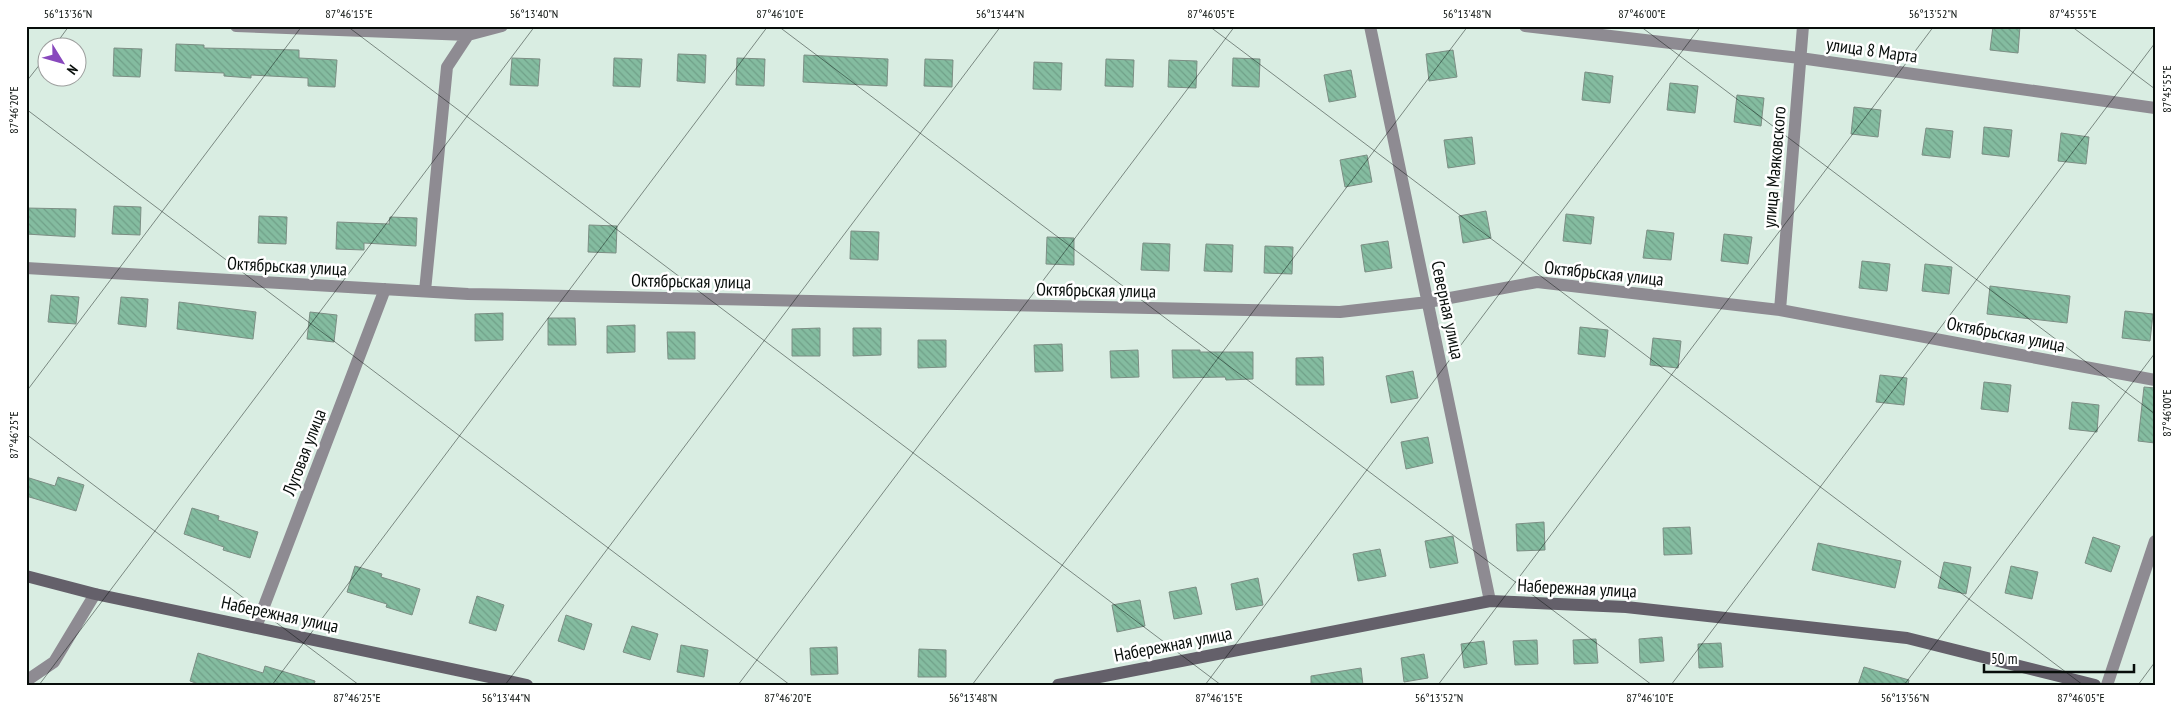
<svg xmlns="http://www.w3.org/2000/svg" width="2181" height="711" font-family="'PT Sans Narrow',sans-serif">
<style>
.building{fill:url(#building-back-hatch);stroke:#7c8e84}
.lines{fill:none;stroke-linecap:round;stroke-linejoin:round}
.street{stroke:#8e8b92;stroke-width:12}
.secondary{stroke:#64606a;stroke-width:12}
.ticks{fill:none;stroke:#070d0a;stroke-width:1;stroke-opacity:0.45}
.labels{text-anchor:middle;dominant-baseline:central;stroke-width:5;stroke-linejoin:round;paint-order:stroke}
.street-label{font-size:18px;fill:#070d0a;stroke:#fff}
.neatline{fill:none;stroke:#070d0a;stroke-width:2}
.ticks-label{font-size:12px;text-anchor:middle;fill:#070d0a}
</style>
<defs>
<pattern id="building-back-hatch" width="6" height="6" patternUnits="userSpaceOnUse" patternTransform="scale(1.25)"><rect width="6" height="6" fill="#84bca0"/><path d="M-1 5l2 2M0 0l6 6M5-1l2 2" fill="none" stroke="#70a088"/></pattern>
</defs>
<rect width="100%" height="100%" fill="#d9ede2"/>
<path class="building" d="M 1993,26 L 2020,26 L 2018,53 L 1990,50 Z
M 176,44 L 204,45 L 204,48 L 299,50 L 299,58 L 337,60 L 335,87 L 308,86 L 308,78 L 251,75 L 251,78 L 224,76 L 224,73 L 175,71 Z
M 114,48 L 142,49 L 140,77 L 113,76 Z
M 1453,50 L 1457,77 L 1429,81 L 1426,54 Z
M 678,54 L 706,55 L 705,83 L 677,81 Z
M 804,55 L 888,59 L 887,86 L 803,82 Z
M 512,58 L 540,59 L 538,86 L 510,85 Z
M 614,58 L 642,59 L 640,87 L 613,86 Z
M 737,58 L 765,59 L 764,86 L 736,85 Z
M 1233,58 L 1260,59 L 1259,87 L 1232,86 Z
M 925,59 L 953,60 L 952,87 L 924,86 Z
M 1106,59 L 1134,60 L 1133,87 L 1105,86 Z
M 1169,60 L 1197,61 L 1196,88 L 1168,87 Z
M 1034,62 L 1062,63 L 1061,90 L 1033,89 Z
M 1351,70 L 1356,97 L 1329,102 L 1324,75 Z
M 1585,72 L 1613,76 L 1610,103 L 1582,100 Z
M 1670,83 L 1698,86 L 1695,113 L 1667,110 Z
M 1737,95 L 1764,98 L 1761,126 L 1734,122 Z
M 1854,107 L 1881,110 L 1878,137 L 1851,134 Z
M 1984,127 L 2012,130 L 2009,157 L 1982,154 Z
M 1926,128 L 1953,131 L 1950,158 L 1922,155 Z
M 2061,133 L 2089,137 L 2086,164 L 2058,161 Z
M 1472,137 L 1475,164 L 1448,168 L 1444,140 Z
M 1367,155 L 1372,182 L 1345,187 L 1340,160 Z
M 114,206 L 141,207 L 140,235 L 112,234 Z
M 26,208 L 76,209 L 75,237 L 26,234 Z
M 1486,211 L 1491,238 L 1463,243 L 1459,216 Z
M 1566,214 L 1594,217 L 1591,244 L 1563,241 Z
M 259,216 L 287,217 L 286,244 L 258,243 Z
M 390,217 L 417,218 L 416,246 L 364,243 L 364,250 L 336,249 L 337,222 L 389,224 Z
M 589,225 L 617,226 L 616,253 L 588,252 Z
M 1647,230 L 1674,233 L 1671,260 L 1643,258 Z
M 851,231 L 879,232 L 878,260 L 850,259 Z
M 1724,234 L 1752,237 L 1748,264 L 1721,261 Z
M 1047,237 L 1074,238 L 1074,265 L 1046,264 Z
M 1388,241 L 1392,268 L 1365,272 L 1361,245 Z
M 1143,243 L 1170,244 L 1169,271 L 1141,270 Z
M 1206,244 L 1233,245 L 1232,272 L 1204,271 Z
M 1265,246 L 1293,247 L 1292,274 L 1264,273 Z
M 1862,261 L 1890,264 L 1887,291 L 1859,288 Z
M 1925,264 L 1952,267 L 1949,294 L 1922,291 Z
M 1990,286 L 2070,296 L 2067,323 L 1987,314 Z
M 51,295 L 79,297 L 76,324 L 48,322 Z
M 121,297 L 148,299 L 146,327 L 118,324 Z
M 179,302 L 256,312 L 253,339 L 177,329 Z
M 2125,311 L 2153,314 L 2150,341 L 2122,338 Z
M 310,312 L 337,315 L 334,342 L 307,339 Z
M 503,313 L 503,340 L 475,341 L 475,314 Z
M 548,318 L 575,318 L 576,345 L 548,345 Z
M 635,325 L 635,352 L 607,353 L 607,326 Z
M 1580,327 L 1608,330 L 1605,357 L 1578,354 Z
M 820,328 L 820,356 L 792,356 L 792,329 Z
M 853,328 L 881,328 L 881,355 L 853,356 Z
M 667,332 L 695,332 L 695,359 L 668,359 Z
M 1653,338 L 1681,341 L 1678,368 L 1650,365 Z
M 918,340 L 946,340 L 946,367 L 918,368 Z
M 1062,344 L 1063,371 L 1035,372 L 1034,345 Z
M 1138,350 L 1139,377 L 1111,378 L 1110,351 Z
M 1172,350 L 1200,350 L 1200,352 L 1253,352 L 1253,379 L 1226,380 L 1225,377 L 1173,378 Z
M 1323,357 L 1324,385 L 1296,385 L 1296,358 Z
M 1413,371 L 1418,398 L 1391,403 L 1386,376 Z
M 1880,375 L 1907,378 L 1904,405 L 1876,402 Z
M 1984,382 L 2011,385 L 2008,412 L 1981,409 Z
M 2144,387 L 2155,388 L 2155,443 L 2138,441 Z
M 2072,402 L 2099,405 L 2097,432 L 2069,429 Z
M 1428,437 L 1433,463 L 1406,469 L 1401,442 Z
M 26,477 L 55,486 L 58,477 L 84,485 L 76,511 L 26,496 Z
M 192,508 L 219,516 L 218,520 L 258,532 L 250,558 L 223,550 L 224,547 L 184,534 Z
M 1544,522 L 1545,550 L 1517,551 L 1516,524 Z
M 1690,527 L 1692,554 L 1664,555 L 1663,528 Z
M 1453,536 L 1458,563 L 1430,568 L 1425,541 Z
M 2093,537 L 2120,546 L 2111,572 L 2085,563 Z
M 1818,543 L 1901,561 L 1895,588 L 1812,570 Z
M 1380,549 L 1386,576 L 1358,581 L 1353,554 Z
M 1944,562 L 1971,567 L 1966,594 L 1938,588 Z
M 355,566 L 382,574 L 381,577 L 420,589 L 412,615 L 386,607 L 387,604 L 347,592 Z
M 2011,566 L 2038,572 L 2032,599 L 2005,593 Z
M 1258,578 L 1263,605 L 1236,610 L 1231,584 Z
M 1196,587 L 1202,614 L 1174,619 L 1169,592 Z
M 477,596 L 504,605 L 496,631 L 469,623 Z
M 1140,600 L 1145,626 L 1117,632 L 1112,605 Z
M 566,615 L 592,624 L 584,650 L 558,641 Z
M 632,626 L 658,634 L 650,660 L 623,652 Z
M 1662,637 L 1664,661 L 1640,663 L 1639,639 Z
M 1596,639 L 1598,663 L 1574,664 L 1573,640 Z
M 1537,640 L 1538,664 L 1515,665 L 1513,641 Z
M 1484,641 L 1487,664 L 1464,668 L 1461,644 Z
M 1721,643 L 1723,667 L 1699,668 L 1698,644 Z
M 681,645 L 708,650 L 704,677 L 677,672 Z
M 837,647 L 838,674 L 811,675 L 810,648 Z
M 919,649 L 946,650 L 946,677 L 918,677 Z
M 198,653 L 263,673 L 265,666 L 315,681 L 314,685 L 201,685 L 190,681 Z
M 1424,654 L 1428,678 L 1404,682 L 1401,658 Z
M 1864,667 L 1909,680 L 1908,685 L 1858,685 Z
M 1361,668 L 1363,685 L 1311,685 L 1311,676 Z"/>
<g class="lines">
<path class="street" d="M 236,26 L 468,35 L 502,26
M 1370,26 L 1490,601
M 1525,26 L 1800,58 L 2155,108
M 26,268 L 468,294 L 1340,312 L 1428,302 L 1537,282 L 1780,310 L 2155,380
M 425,291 L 447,67 L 474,26
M 1780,310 L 1803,26
M 256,627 L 385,289
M 26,681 L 54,662 L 95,594
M 2107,685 L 2155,541"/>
<path class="secondary" d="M 26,576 L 95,594 L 527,685
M 1058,685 L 1490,601 L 1626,607 L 1907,638 L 2095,685"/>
</g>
<path class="ticks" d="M 347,26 L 1221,685M 778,26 L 1652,685M 1209,26 L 2083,685M 1640,26 L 2155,414M 2071,26 L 2155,89M 53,48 L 69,26M 26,82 L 48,54M 26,109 L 790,685M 26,392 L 302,26M 26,434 L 359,685M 39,685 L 535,26M 272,685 L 768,26M 505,685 L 1001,26M 738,685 L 1235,26M 972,685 L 1468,26M 1205,685 L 1701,26M 1438,685 L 1934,26M 1671,685 L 2155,43M 1904,685 L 2155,353M 2138,685 L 2155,662"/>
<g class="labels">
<g class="street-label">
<text transform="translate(1872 50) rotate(8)">улица 8 Марта</text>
<text transform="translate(1774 167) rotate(-85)">улица Маяковского</text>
<text transform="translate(287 266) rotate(3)">Октябрьская улица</text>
<text transform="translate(1604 273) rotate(6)">Октябрьская улица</text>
<text transform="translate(691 281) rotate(1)">Октябрьская улица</text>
<text transform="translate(1096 290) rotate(1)">Октябрьская улица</text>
<text transform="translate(1448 310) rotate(78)">Северная улица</text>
<text transform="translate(2006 334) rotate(11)">Октябрьская улица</text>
<text transform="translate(304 452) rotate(-69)">Луговая улица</text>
<text transform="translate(1577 588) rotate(3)">Набережная улица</text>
<text transform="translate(280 614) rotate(12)">Набережная улица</text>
<text transform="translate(1173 644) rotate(-11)">Набережная улица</text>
</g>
</g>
<rect width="2181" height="711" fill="none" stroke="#ffffff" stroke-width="55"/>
<g transform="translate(62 62) rotate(127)"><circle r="24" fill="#ffffff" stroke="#9c9e9d"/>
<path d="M0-4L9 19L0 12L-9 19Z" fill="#8848bd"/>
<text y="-8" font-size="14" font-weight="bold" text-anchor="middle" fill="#070d0a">N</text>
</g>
<path d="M1984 664v8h150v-8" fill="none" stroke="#070d0a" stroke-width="2.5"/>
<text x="1991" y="664" font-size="15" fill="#070d0a" stroke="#ffffff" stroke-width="4" paint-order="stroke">50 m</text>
<rect x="28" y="28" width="2126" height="656" class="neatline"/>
<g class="ticks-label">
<text x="68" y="18">56°13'36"N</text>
<text x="349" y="18">87°46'15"E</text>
<text x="534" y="18">56°13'40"N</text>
<text x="780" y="18">87°46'10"E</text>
<text x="1000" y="18">56°13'44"N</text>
<text x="1211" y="18">87°46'05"E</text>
<text x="1467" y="18">56°13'48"N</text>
<text x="1642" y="18">87°46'00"E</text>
<text x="1933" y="18">56°13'52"N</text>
<text x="2073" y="18">87°45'55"E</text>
<text transform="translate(2167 89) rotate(-90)" y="4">87°45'55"E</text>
<text transform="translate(14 110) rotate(-90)" y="4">87°46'20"E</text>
<text transform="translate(2167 413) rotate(-90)" y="4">87°46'00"E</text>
<text transform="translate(14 435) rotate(-90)" y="4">87°46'25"E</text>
<text x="357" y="702">87°46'25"E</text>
<text x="506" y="702">56°13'44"N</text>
<text x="788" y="702">87°46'20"E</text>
<text x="973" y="702">56°13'48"N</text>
<text x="1219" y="702">87°46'15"E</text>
<text x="1439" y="702">56°13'52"N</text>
<text x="1650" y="702">87°46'10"E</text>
<text x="1905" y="702">56°13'56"N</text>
<text x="2081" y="702">87°46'05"E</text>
</g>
</svg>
